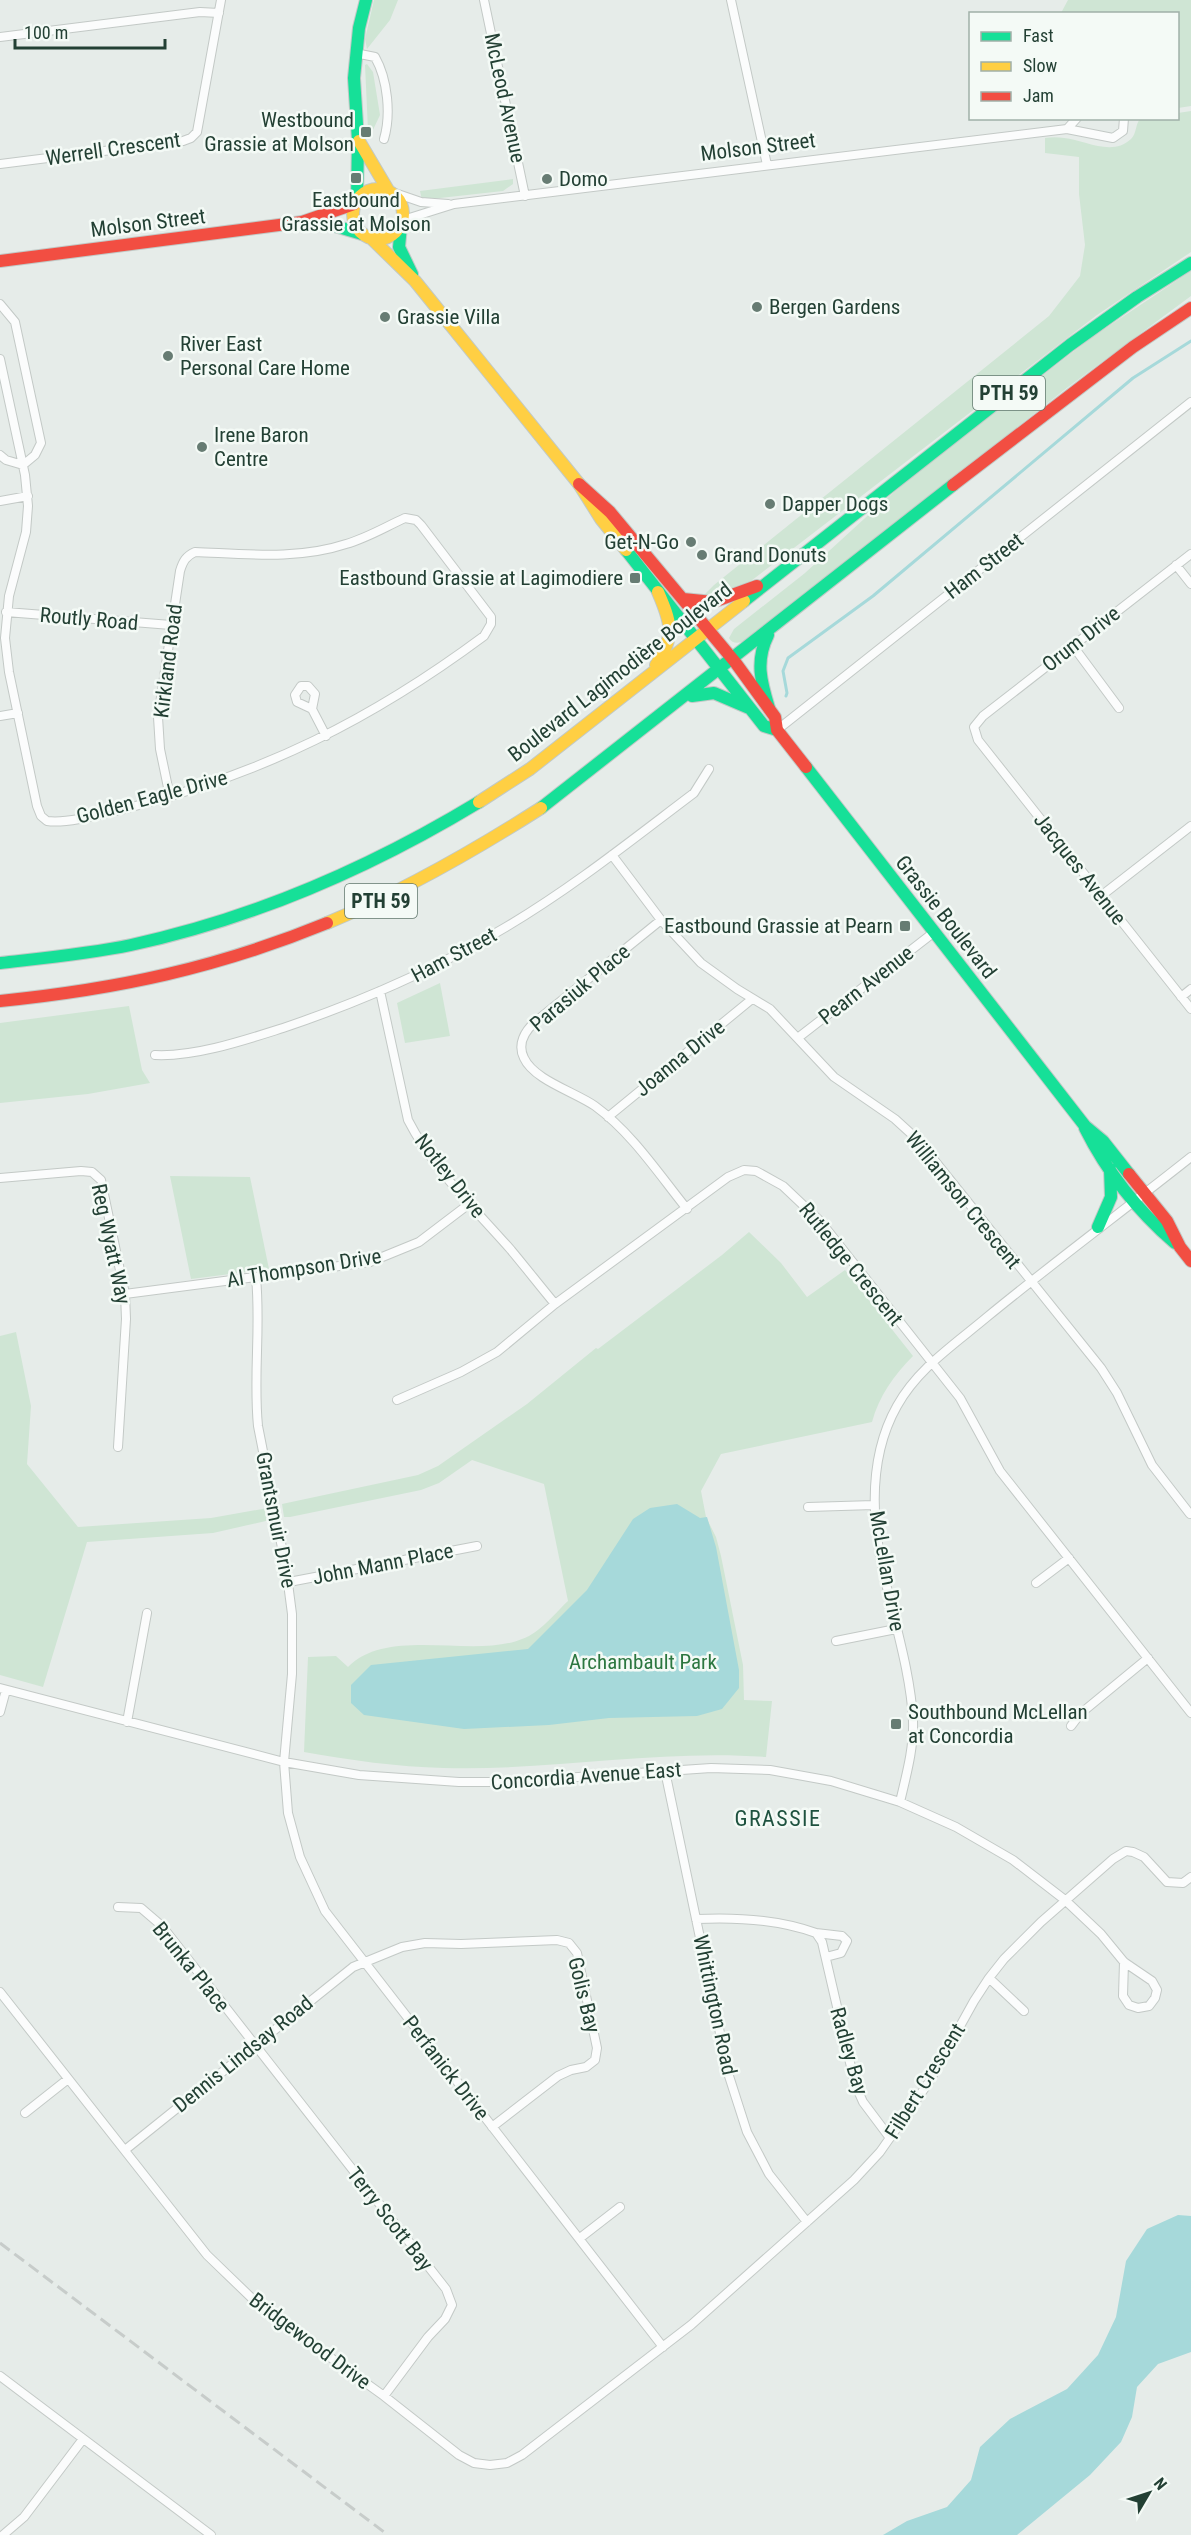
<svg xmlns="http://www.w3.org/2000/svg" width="1191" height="2535" font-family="'Roboto Condensed',sans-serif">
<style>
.green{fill:#cfe5d4}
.water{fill:#a6d9da}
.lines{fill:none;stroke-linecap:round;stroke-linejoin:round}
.stream{stroke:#a6d9da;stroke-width:3}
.street-casing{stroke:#c3c9c6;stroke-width:10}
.fast-casing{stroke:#c1c9c6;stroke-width:14}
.slow-casing{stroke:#c1c9c6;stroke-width:14}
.jam-casing{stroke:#c1c9c6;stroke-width:14}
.street{stroke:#fbfcfc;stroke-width:8}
.fast{stroke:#16e098;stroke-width:12}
.slow{stroke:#ffcf43;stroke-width:12}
.jam{stroke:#f24e42;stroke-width:12}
.rail{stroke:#c7ccca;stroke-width:3;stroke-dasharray:12 6;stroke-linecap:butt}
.poi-dot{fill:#677c73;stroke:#f4faf6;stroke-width:2}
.labels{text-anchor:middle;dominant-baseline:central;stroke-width:5;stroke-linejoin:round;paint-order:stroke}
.shield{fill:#f4faf6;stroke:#62786e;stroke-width:1.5}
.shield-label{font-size:20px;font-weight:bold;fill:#234034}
.street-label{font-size:21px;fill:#234034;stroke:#f4faf6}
.poi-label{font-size:21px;fill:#234034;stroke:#f4faf6;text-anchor:start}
.park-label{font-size:21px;fill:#2c7740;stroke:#f4faf6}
.neighbourhood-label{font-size:22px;letter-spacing:1.5px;fill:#1e523f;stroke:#f4faf6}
</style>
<rect width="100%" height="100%" fill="#e6ece9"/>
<path class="green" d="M 374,0 L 398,0 L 390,20 L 367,49 L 365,39 Z
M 1068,0 L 1191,0 L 1191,106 L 1178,108 L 1178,14 L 1061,13 Z
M 367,64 L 373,72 L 380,115 L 372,132 L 368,130 L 365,65 Z
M 1191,111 L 1191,252 L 1097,315 L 747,584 L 705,599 L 704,595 L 714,585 L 1049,316 L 1080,276 L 1085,245 L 1079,194 L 1079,157 L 1045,153 L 1045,138 C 1051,137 1058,137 1064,138 C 1085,140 1112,157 1131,139 C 1137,133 1135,125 1140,119 L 1178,118 L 1178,113 Z
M 513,179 L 513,184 L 503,191 L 422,200 L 420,191 Z
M 1191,271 L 1191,296 L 1068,387 L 747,640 C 740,643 733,645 729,638 L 734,629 L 805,573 L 876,508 L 914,475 L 1091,338 Z
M 440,983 L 450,1036 L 405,1043 L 397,1003 Z
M 129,1006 L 142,1070 L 150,1083 L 88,1094 L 0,1103 L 0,1023 Z
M 170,1176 L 250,1177 L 269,1269 L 191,1279 Z
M 749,1232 L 781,1263 L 807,1297 L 845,1270 L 913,1356 C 894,1375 879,1396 872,1422 L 721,1454 L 701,1491 L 706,1517 L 716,1537 L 721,1556 L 743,1665 L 744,1700 L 772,1701 L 766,1757 C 659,1749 551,1771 444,1768 C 397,1767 350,1760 304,1752 L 308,1657 L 336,1656 L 348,1667 C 388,1626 474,1659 522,1639 C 540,1633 555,1613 568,1601 L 544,1484 L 472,1460 L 439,1483 L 421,1490 L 290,1517 L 284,1517 L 282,1504 L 418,1475 L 438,1466 L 527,1404 L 596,1348 L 598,1349 L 722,1255 Z
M 16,1332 L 31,1406 L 27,1464 L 78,1527 L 211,1518 L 268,1508 L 270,1520 L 213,1533 L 87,1542 L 43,1687 L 0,1675 L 0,1336 Z"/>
<path class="water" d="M 677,1504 L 700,1518 L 707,1517 L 716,1547 L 739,1670 L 739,1688 L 722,1709 L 697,1716 L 609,1718 L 549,1725 L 464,1729 L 364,1715 L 351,1703 L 351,1685 L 371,1665 L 528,1649 L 587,1590 L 633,1519 L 650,1508 Z
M 1178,2215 L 1191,2216 L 1191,2352 L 1158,2364 L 1137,2387 L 1132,2417 L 1121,2442 L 1090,2475 L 1017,2535 L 883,2535 L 907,2521 L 947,2507 L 971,2480 L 980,2447 L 1010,2419 L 1067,2389 L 1098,2355 L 1116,2317 L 1126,2261 L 1147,2229 Z"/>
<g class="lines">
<path class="stream" d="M 786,696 L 787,693 L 783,671 L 788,658 L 873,596 L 1133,378 L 1191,341"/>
<g class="street-casing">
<path id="street" d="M 484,0 L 525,196
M 731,0 L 767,165
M 0,37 L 200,12 L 219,13
M 355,53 L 375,57 C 388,80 391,115 384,139
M 1067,129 L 1077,118
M 0,164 L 183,141 L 191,138 L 197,132 L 221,0
M 392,192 L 421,202 L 448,204
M 403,220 L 454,204 L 1067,129 L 1113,138 L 1123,131 L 1124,118
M 0,304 L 15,322 L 41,443 L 35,455 L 23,465
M 0,359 L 25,475 L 28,506 L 26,532 L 9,596 L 5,638 L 9,672 L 37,806 L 41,816 L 47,821 C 68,824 106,813 128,808 C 264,773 371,720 484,636 L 491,624 L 491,617 L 421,525 L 416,520 L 405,518 C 385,527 367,538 346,544 C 298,560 246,554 195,552 C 186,556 183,561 180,571 L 158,717 L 160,749 L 170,797
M 0,455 L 6,460 L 23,465
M 0,501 L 28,496
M 1191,554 L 983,716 L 974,727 L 978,740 L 1191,1009
M 1176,565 L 1191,584
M 6,612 L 171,625
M 1073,646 L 1119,708
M 312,709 L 297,702 L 295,695 L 301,686 L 308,686 L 315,694 L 312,709 L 326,736
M 0,716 L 18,713
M 777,730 L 1191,402
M 612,855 L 661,920 L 701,963 L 737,989 L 770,1009 L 834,1077 L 895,1119 L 918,1140 L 1101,1368 L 1117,1393 L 1152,1465 L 1190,1514
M 1101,896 L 1191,826
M 661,920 L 535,1022 C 525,1031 517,1044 524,1058 C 534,1080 575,1092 595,1106 C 632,1133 658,1173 687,1209
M 380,991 L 408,1120 C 433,1169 475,1209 511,1250 C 526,1268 540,1286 555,1304
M 1181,997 L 1191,989
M 799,1037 L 933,933
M 155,1055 C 195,1057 245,1040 283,1028 C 360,1002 436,969 506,927 C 572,888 633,839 694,793 L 709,769
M 608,1117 L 752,999
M 0,1178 L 81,1171 L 92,1172 L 101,1180 L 125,1294 L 126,1319 L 118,1447
M 256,1278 C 261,1327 253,1376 258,1426 L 286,1568 L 292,1614 L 292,1674 L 284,1762 L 288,1813 L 300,1857 L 325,1911 L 663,2347
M 125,1294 L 370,1262 L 419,1242 L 469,1204
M 397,1400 L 461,1372 L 497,1352 L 555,1304 L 728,1177 L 744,1170 L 756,1171 L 783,1186 L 821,1222 L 960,1398 L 1000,1471 L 1191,1713
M 808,1507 L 874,1505
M 289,1582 L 477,1546
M 1036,1583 L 1069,1558
M 836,1641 L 896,1629
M 0,1688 L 284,1762 L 359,1775 L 459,1782 L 505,1782 L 711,1768 L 770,1770 L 831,1781 L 900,1802 L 956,1827 L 1013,1860 L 1065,1900 L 1101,1934 L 1124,1962 L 1152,1981 L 1157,1990 L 1155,1998 L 1149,2006 L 1138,2008 L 1129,2005 L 1123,1996 L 1124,1962
M 0,1712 L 6,1690
M 127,1722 L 147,1613
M 1071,1726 L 1080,1714 L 1148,1658
M 665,1771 L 729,2076 L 747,2132 L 769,2174 L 807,2222
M 900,1802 C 906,1776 914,1748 913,1721 C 911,1670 890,1608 880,1556 C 871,1505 871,1452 897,1406 C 918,1368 955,1344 987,1317 C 1054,1262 1123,1211 1191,1157
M 118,1907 L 141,1908 L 162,1926 L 446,2289 L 452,2305 L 445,2319 L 428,2337 L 384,2396
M 696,1919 C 737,1917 778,1919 816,1933 L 822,1942 L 855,2084 L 863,2102 L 890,2138
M 816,1933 L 842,1936 L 847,1941 L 841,1953 L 826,1957
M 989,1978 L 1024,2011
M 0,1992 L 207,2255 L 263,2309 L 384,2396 L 459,2455 L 474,2463 L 490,2465 L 507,2463 L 522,2455 L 691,2325 L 854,2180 L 880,2152 L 929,2082 L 974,2001 L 989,1978 L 1004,1959 L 1041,1922 L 1113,1859 L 1126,1851 L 1133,1852 L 1144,1857 L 1167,1882 L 1183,1883 L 1191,1877
M 25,2113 L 68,2079
M 125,2150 L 353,1967 L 402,1947 L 425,1943 L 461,1944 L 557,1940 L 569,1943 L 577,1953 L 597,2048 L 595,2060 L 586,2067 L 571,2070 L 558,2076 L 492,2127
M 580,2238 L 620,2207
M 0,2376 L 211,2535
M 3,2535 L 24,2517 L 83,2439"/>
</g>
<g class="fast-casing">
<path id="fast" d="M 357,199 L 358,140 L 354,78 L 359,28 L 366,0
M 306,223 L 335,226 L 362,234
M 401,226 L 399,247 L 412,274
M 626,550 L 764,726 L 777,730
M 744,601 L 1070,345 L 1137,297 L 1191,263
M 768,635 C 755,661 761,682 769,708
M 692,696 L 714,693 L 749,708
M 806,767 L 1085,1126 L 1103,1141 L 1129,1174
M 541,808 L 953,485
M 0,963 C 44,958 88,954 131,945 C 256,918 370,868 479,802
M 1085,1128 C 1107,1172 1138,1211 1175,1243
M 1098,1227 L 1111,1197 L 1110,1169"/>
</g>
<g class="slow-casing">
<path id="slow" d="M 359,141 L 388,190
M353 214a25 25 0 1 1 50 0a25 25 0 1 1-50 0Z
M 371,238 L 415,281 L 579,484 L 601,519 L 626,550
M 656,665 C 676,636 671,622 658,592
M 479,802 L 530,769 L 744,601
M 327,923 C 402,892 472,852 541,808"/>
</g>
<g class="jam-casing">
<path id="jam" d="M 0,261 L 302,222 L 354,204
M 579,484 L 610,512 L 735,662 L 775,717 L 777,730 L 806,767
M 953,485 L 1133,347 L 1191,308
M 683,599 L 713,602 L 757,586
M 0,1001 C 118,989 217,968 327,923
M 1129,1174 L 1167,1221 L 1180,1247 L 1191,1261"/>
</g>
<use href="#street" class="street"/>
<use href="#fast" class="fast"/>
<use href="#slow" class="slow"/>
<use href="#jam" class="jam"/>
<path class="rail" d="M 0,2243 L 388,2535"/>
</g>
<g class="poi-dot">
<rect x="360" y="126" width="12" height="12" rx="3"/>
<rect x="350" y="172" width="12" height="12" rx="3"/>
<circle cx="547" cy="179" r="6"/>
<circle cx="757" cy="307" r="6"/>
<circle cx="385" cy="317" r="6"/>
<circle cx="168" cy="356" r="6"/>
<circle cx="202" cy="447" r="6"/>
<circle cx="770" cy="504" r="6"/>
<circle cx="691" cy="542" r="6"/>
<circle cx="702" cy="555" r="6"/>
<rect x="629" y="572" width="12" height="12" rx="3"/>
<rect x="899" y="920" width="12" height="12" rx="3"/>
<rect x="890" y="1718" width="12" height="12" rx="3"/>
</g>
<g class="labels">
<g class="shield">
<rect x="973" y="376" width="72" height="34" rx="4.5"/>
<rect x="345" y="884" width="72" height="34" rx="4.5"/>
</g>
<g class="shield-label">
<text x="1009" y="393">PTH 59</text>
<text x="381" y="901">PTH 59</text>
</g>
<g class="street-label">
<text transform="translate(505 98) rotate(78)">McLeod Avenue</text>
<text transform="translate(758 147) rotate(-7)">Molson Street</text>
<text transform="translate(113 149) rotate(-8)">Werrell Crescent</text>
<text transform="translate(148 223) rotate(-7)">Molson Street</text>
<text transform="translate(984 566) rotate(-38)">Ham Street</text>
<text transform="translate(89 619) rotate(5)">Routly Road</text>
<text transform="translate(1081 639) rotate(-38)">Orum Drive</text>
<text transform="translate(168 661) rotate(-83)">Kirkland Road</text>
<text transform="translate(620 672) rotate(-38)">Boulevard Lagimodière Boulevard</text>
<text transform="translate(152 797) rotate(-15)">Golden Eagle Drive</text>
<text transform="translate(1080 869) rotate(52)">Jacques Avenue</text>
<text transform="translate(946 917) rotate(52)">Grassie Boulevard</text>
<text transform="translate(454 955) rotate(-28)">Ham Street</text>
<text transform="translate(866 985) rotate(-38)">Pearn Avenue</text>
<text transform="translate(580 988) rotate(-40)">Parasiuk Place</text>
<text transform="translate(680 1058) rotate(-39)">Joanna Drive</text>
<text transform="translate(450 1176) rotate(52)">Notley Drive</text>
<text transform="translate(963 1200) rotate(51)">Williamson Crescent</text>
<text transform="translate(111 1244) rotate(78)">Reg Wyatt Way</text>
<text transform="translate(851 1264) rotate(51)">Rutledge Crescent</text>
<text transform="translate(304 1268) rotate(-9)">Al Thompson Drive</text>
<text transform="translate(276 1520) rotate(79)">Grantsmuir Drive</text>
<text transform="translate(383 1564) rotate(-11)">John Mann Place</text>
<text transform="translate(887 1571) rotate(80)">McLellan Drive</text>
<text transform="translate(586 1776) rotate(-4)">Concordia Avenue East</text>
<text transform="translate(191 1967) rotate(51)">Brunka Place</text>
<text transform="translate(584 1995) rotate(76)">Golis Bay</text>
<text transform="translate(715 2005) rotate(78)">Whittington Road</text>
<text transform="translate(849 2051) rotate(74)">Radley Bay</text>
<text transform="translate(243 2054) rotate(-39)">Dennis Lindsay Road</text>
<text transform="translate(446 2068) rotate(52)">Perfanick Drive</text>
<text transform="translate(925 2081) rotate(-58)">Filbert Crescent</text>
<text transform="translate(390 2219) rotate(52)">Terry Scott Bay</text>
<text transform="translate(310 2341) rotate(37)">Bridgewood Drive</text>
</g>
<g class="poi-label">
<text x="354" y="120" text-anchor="end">Westbound<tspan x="354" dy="24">Grassie at Molson</tspan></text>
<text x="559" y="179">Domo</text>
<text x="356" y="200" text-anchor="middle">Eastbound<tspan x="356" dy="24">Grassie at Molson</tspan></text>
<text x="769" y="307">Bergen Gardens</text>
<text x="397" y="317">Grassie Villa</text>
<text x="180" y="344">River East<tspan x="180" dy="24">Personal Care Home</tspan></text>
<text x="214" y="435">Irene Baron<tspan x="214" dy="24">Centre</tspan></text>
<text x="782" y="504">Dapper Dogs</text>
<text x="679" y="542" text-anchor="end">Get-N-Go</text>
<text x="714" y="555">Grand Donuts</text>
<text x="623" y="578" text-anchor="end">Eastbound Grassie at Lagimodiere</text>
<text x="893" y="926" text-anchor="end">Eastbound Grassie at Pearn</text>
<text x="908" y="1712">Southbound McLellan<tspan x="908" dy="24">at Concordia</tspan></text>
</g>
<g class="park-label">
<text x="643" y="1662">Archambault Park</text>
</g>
<g class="neighbourhood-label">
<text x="778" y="1818">GRASSIE</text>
</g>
</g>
<rect x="969" y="12" width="210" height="108" fill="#f4faf6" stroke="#a0b0a8" stroke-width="1.5"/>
<rect x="981" y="32" width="30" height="9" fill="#16e098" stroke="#a0b0a8" stroke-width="1.5"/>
<text x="1023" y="42" font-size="18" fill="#234034">Fast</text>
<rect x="981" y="62" width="30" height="9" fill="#ffcf43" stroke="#a0b0a8" stroke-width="1.5"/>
<text x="1023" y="72" font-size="18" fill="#234034">Slow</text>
<rect x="981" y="92" width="30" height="9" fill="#f24e42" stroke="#a0b0a8" stroke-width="1.5"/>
<text x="1023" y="102" font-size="18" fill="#234034">Jam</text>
<g transform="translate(1149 2493) rotate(51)" stroke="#f4faf6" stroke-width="4.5" paint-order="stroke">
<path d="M0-4.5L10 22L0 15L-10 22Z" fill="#234034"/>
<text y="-9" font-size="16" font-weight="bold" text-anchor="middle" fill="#234034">N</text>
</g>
<path d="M15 39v9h150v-9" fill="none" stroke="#234034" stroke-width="3"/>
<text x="24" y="39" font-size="18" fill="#234034" stroke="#f4faf6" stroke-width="4.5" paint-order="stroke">100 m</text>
</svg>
